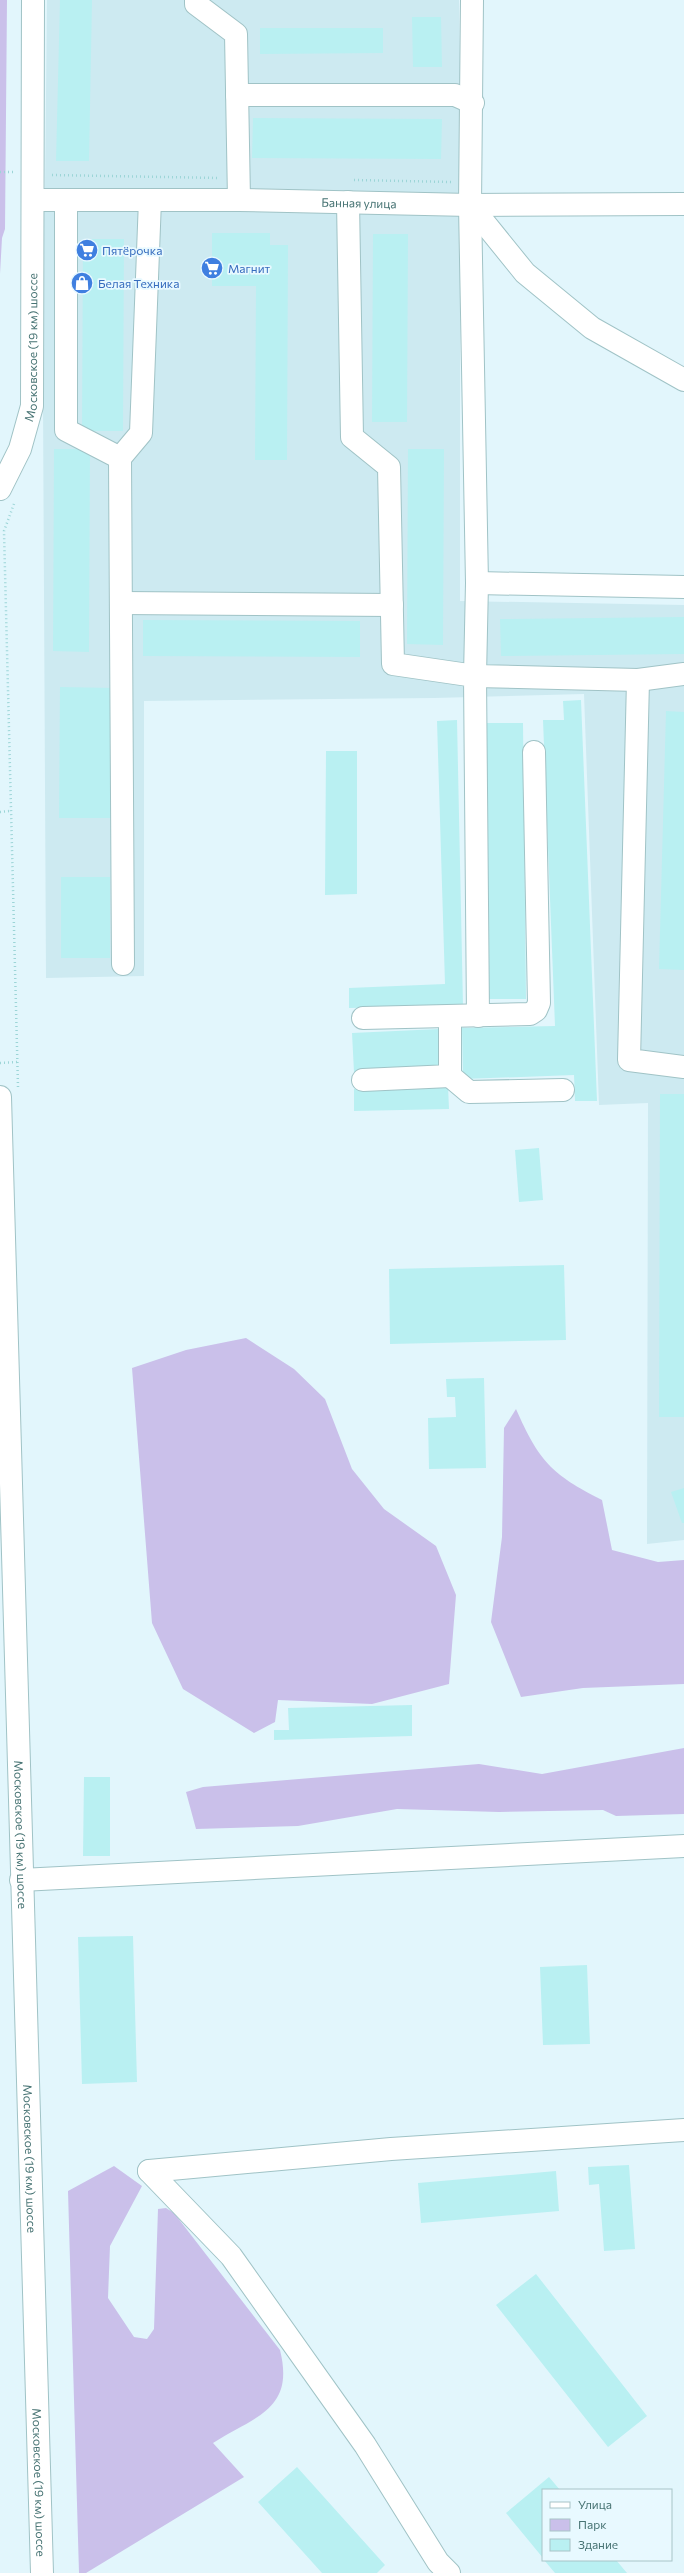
<svg xmlns="http://www.w3.org/2000/svg" width="684" height="2573" font-family="Commissioner,sans-serif">
<style>
.residential{fill:#cdeaf1}
.green{fill:#cac0ea}
.building{fill:#b9f0f2}
.lines{fill:none;stroke-linecap:round;stroke-linejoin:round}
.minor-casing{stroke:#a0c3c6;stroke-width:24}
.path{stroke:#9cd5d7;stroke-width:2.5;stroke-dasharray:1 3;stroke-linecap:butt}
.minor{stroke:#fff;stroke-width:22}
.labels{text-anchor:middle;dominant-baseline:central;stroke-width:3.5;stroke-linejoin:round;paint-order:stroke}
.street-label{font-size:12px;fill:#487474;stroke:#e8f9ff}
.shop-label{font-size:12px;fill:#366cbe;stroke:#e8f9ff;text-anchor:start}
</style>
<rect width="100%" height="100%" fill="#e2f6fc"/>
<path class="residential" d="M 47,0 L 459,0 L 462,197 L 45,190 Z
M 42,210 L 460,212 L 460,601 L 684,605 L 684,1540 L 647,1544 L 648,1103 L 599,1105 L 584,694 L 434,698 L 144,701 L 144,976 L 46,978 Z"/>
<path class="green" d="M 0,0 L 7,0 L 5,229 L 2,238 L 0,274 Z
M 246,1338 L 294,1369 L 325,1399 L 352,1469 L 384,1509 L 436,1546 L 456,1595 L 449,1684 L 372,1704 L 278,1700 L 275,1722 L 254,1733 L 183,1689 L 152,1623 L 132,1368 L 186,1350 Z
M 516,1409 C 539,1461 551,1474 602,1500 L 612,1550 L 658,1562 L 684,1560 L 684,1684 L 583,1688 L 521,1697 L 491,1622 L 502,1537 L 504,1428 Z
M 684,1748 L 684,1814 L 616,1816 L 603,1810 L 499,1812 L 397,1809 L 298,1826 L 196,1829 L 186,1792 L 203,1787 L 479,1764 L 542,1774 Z
M 114,2166 L 142,2186 L 110,2246 L 108,2298 L 134,2337 L 147,2339 L 154,2329 L 158,2209 L 166,2208 L 174,2213 L 280,2350 C 295,2410 255,2416 213,2443 L 244,2477 L 86,2573 L 79,2573 L 68,2191 Z"/>
<path class="building" d="M 60,0 L 92,0 L 89,161 L 56,161 Z
M 412,17 L 441,17 L 442,67 L 413,67 Z
M 260,28 L 383,28 L 383,53 L 260,54 Z
M 253,118 L 442,119 L 441,159 L 252,158 Z
M 212,233 L 270,233 L 270,245 L 288,245 L 287,460 L 255,460 L 256,286 L 212,286 Z
M 373,234 L 408,234 L 407,422 L 372,422 Z
M 83,239 L 124,239 L 123,431 L 82,431 Z
M 54,449 L 90,449 L 89,652 L 53,651 Z
M 408,449 L 444,449 L 443,645 L 407,644 Z
M 684,617 L 684,654 L 501,656 L 500,619 Z
M 143,620 L 360,621 L 360,657 L 143,656 Z
M 60,687 L 115,688 L 114,818 L 59,818 Z
M 581,700 L 597,1101 L 575,1101 L 574,1075 L 463,1079 L 462,1028 L 555,1026 L 543,720 L 564,720 L 563,701 Z
M 666,711 L 684,712 L 684,970 L 659,969 Z
M 457,720 L 463,1006 L 349,1008 L 349,988 L 445,984 L 437,721 Z
M 483,723 L 523,723 L 526,999 L 486,999 Z
M 326,751 L 357,751 L 357,894 L 325,895 Z
M 61,877 L 110,877 L 110,958 L 61,958 Z
M 439,1029 L 440,1068 L 354,1072 L 352,1033 Z
M 448,1086 L 449,1109 L 354,1111 L 354,1089 Z
M 660,1094 L 684,1094 L 684,1417 L 659,1417 Z
M 539,1148 L 543,1200 L 519,1202 L 515,1150 Z
M 564,1265 L 566,1340 L 390,1344 L 389,1269 Z
M 484,1378 L 486,1468 L 429,1469 L 428,1418 L 456,1417 L 455,1397 L 447,1397 L 446,1379 Z
M 684,1488 L 684,1523 L 682,1523 L 671,1492 Z
M 412,1705 L 412,1736 L 274,1740 L 274,1730 L 289,1730 L 288,1708 Z
M 84,1777 L 110,1777 L 110,1856 L 83,1856 Z
M 133,1936 L 137,2082 L 82,2084 L 78,1937 Z
M 587,1965 L 590,2044 L 543,2045 L 540,1967 Z
M 629,2165 L 635,2249 L 604,2251 L 599,2184 L 589,2185 L 588,2167 Z
M 556,2171 L 559,2211 L 421,2223 L 418,2183 Z
M 536,2274 L 647,2416 L 608,2447 L 496,2305 Z
M 297,2467 L 385,2565 L 377,2573 L 322,2573 L 258,2502 Z
M 549,2477 L 560,2490 L 543,2490 L 543,2558 L 506,2513 Z
M 544,2560 L 616,2560 L 627,2573 L 555,2573 Z"/>
<g class="lines">
<g class="minor-casing">
<g id="minor">
<path d="M 196,0 L 196,4 L 236,34 L 239,200"/>
<path d="M 472,0 L 470,205 L 477,583 L 475,676 L 638,680 L 629,1060 L 684,1067"/>
<path d="M 237,95 L 455,95 L 473,103"/>
<path id="s1" d="M 34,200 L 239,200 L 470,205 L 684,204"/>
<path d="M 66,200 L 66,430 L 120,458"/>
<path d="M 348,202 L 352,437 L 389,467 L 393,664 L 475,676 L 478,1016"/>
<path d="M 470,205 L 525,273 L 592,328 L 684,380"/>
<path id="s2" d="M 0,489 L 20,449 L 32,406 L 33,0"/>
<path d="M 477,583 L 684,587"/>
<path d="M 121,603 L 392,605"/>
<path d="M 638,680 L 684,674"/>
<path d="M 123,964 L 120,458 L 141,433 L 150,200"/>
<path d="M 363,1018 L 530,1014 L 536,1010 L 539,1003 L 534,752"/>
<path d="M 450,1076 L 469,1092 L 563,1090"/>
<path d="M 363,1080 L 450,1076 L 450,1017"/>
<path id="s3" d="M 0,1097 L 42,2573"/>
<path d="M 21,1880 L 684,1846"/>
<path d="M 149,2171 L 391,2149 L 684,2130"/>
<path d="M 149,2171 L 231,2256 L 365,2445 L 438,2562 L 449,2573"/>
</g>
</g>
<path class="path" d="M 0,172 L 14,172
M 52,175 L 219,178
M 354,180 L 451,182
M 14,504 L 4,531 L 18,1087
M 0,812 L 10,811
M 0,1063 L 18,1062"/>
<use href="#minor" class="minor"/>
</g>
<defs>
<g id="supermarket-disc" transform="scale(1.15)"><circle r="9.5" fill="#3f7fe0" stroke="#e8f9ff"/><path d="M-6-5.5h2.5l.6 2H6L4.5 2H-2.5L-4.4-4H-6ZM-1.5 3.2a1.3 1.3 0 1 0 .1 0ZM3 3.2a1.3 1.3 0 1 0 .1 0Z" fill="#fff"/></g>
<g id="shop-disc" transform="scale(1.15)"><circle r="9.5" fill="#3f7fe0" stroke="#e8f9ff"/><path d="M-5-2.5h2.3a2.7 3.5 0 0 1 5.4 0H5L5.5 6h-11ZM-1.5-2.5h3a1.5 2.3 0 0 0-3 0Z" fill="#fff"/></g>
</defs>
<g fill-rule="evenodd">
<use href="#supermarket-disc" x="87" y="250"/>
<use href="#supermarket-disc" x="212" y="268"/>
<use href="#shop-disc" x="82" y="283"/>
</g>
<g class="labels">
<g class="street-label">
<text stroke="none"><textPath href="#s1" startOffset="325">Банная улица</textPath></text>
<text stroke="none"><textPath href="#s2" startOffset="148">Московское (19 км) шоссе</textPath></text>
<text stroke="none"><textPath href="#s3" startOffset="738">Московское (19 км) шоссе</textPath></text>
<text stroke="none"><textPath href="#s3" startOffset="1062">Московское (19 км) шоссе</textPath></text>
<text stroke="none"><textPath href="#s3" startOffset="1386">Московское (19 км) шоссе</textPath></text>
</g>
<g class="shop-label">
<text x="102" y="250">Пятёрочка</text>
<text x="228" y="268">Магнит</text>
<text x="98" y="283">Белая Техника</text>
</g>
</g>
<rect x="542" y="2489" width="130" height="72" fill="#e8f9ff" stroke="#a8c4c7"/>
<rect x="550" y="2502" width="20" height="6" fill="#ffffff" stroke="#a8c4c7"/>
<text x="578" y="2509" font-size="12" fill="#487474">Улица</text>
<rect x="550" y="2519" width="20" height="12" fill="#cac0ea" stroke="#a8c4c7"/>
<text x="578" y="2529" font-size="12" fill="#487474">Парк</text>
<rect x="550" y="2539" width="20" height="12" fill="#b9f0f2" stroke="#a8c4c7"/>
<text x="578" y="2549" font-size="12" fill="#487474">Здание</text>
</svg>
